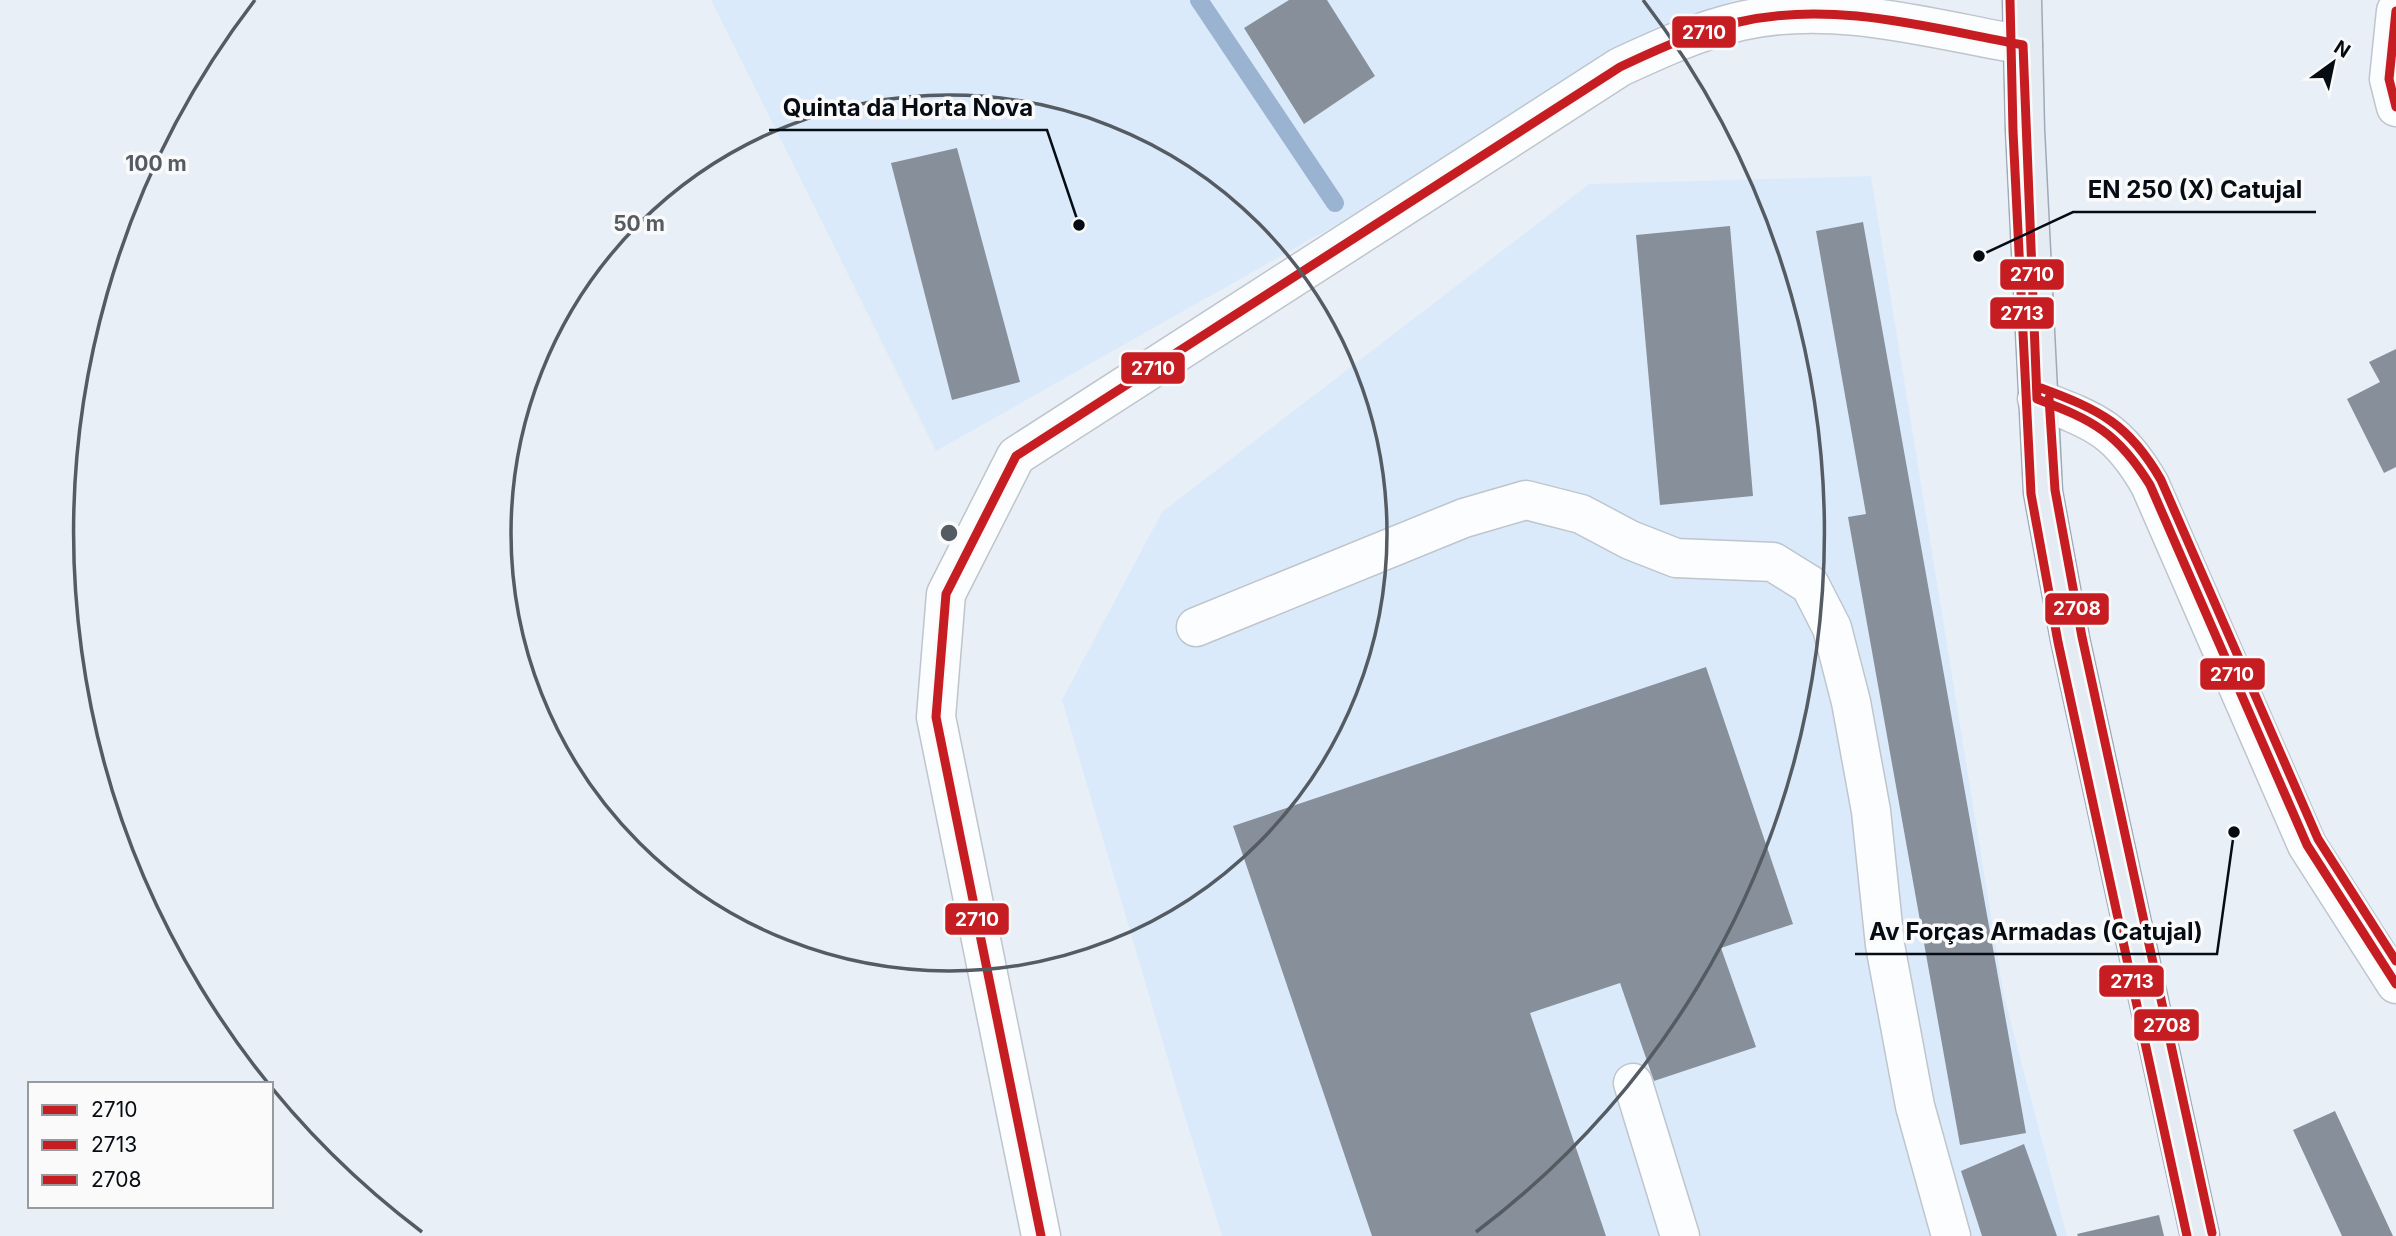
<svg xmlns="http://www.w3.org/2000/svg" width="2396" height="1236" font-family="Inter,sans-serif">
<style>
.built{fill:#dbeafa}
.lines{fill:none;stroke-linecap:round;stroke-linejoin:round}
.stream{stroke:#9ab3d1;stroke-width:18}
.building{fill:#87909a}
.minor-casing{stroke:#bec5cd;stroke-width:41}
.major-casing{stroke:#9eaab8;stroke-width:41}
.minor{stroke:#fcfdfe;stroke-width:38}
.major{stroke:#e5ebf2;stroke-width:38}
.bus-1-casing{stroke:#fafafa;stroke-width:14}
.bus-2-casing{stroke:#fafafa;stroke-width:14}
.bus-3-casing{stroke:#fafafa;stroke-width:14}
.bus-1{stroke:#c61d23;stroke-width:9}
.bus-2{stroke:#c61d23;stroke-width:9}
.bus-3{stroke:#c61d23;stroke-width:9}
.ring{fill:none;stroke:#555b63;stroke-width:3.5}
.centre{fill:#555b63;stroke:#fafafa;stroke-width:3.5}
.ring-label{font-size:21px;text-anchor:middle;font-weight:bold;fill:#555b63;stroke:#fafafa;stroke-width:7;stroke-linejoin:round;paint-order:stroke}
.leader{fill:none;stroke:#060c14;stroke-width:2.5}
.callout-dot{fill:#060c14;stroke:#fafafa;stroke-width:2.5}
.callout-label{font-size:24px;text-anchor:middle;font-weight:bold;fill:#060c14;stroke:#fafafa;stroke-width:7;stroke-linejoin:round;paint-order:stroke}
.line-badge{stroke:#fafafa;stroke-width:2.5}
.badge-label{font-size:19px;text-anchor:middle;font-weight:bold;fill:#fff}
</style>
<rect width="100%" height="100%" fill="#e8eff7"/>
<path class="built" d="M 711,0 L 1734,0 L 936,451 Z
M 1871,176 L 2004,996 L 2067,1236 L 1222,1236 L 1182,1107 L 1062,700 L 1162,512 L 1589,184 Z"/>
<g class="lines">
<path class="stream" d="M 1199,0 L 1335,203"/>
</g>
<path class="building" d="M 1289,0 L 1327,0 L 1375,76 L 1304,124 L 1244,28 Z
M 957,148 L 1020,382 L 952,400 L 891,163 Z
M 1863,222 L 2026,1133 L 1960,1145 L 1848,517 L 1866,514 L 1816,231 Z
M 1730,226 L 1753,496 L 1660,505 L 1636,235 Z
M 2396,349 L 2396,467 L 2384,473 L 2347,399 L 2380,382 L 2369,362 Z
M 1706,667 L 1793,924 L 1721,948 L 1756,1047 L 1654,1081 L 1620,983 L 1530,1013 L 1606,1236 L 1372,1236 L 1233,826 Z
M 2335,1111 L 2393,1236 L 2342,1236 L 2293,1130 Z
M 2024,1144 L 2057,1236 L 1982,1236 L 1961,1171 Z
M 2159,1215 L 2164,1236 L 2078,1236 L 2077,1234 Z"/>
<g class="lines">
<g class="minor-casing">
<path id="minor" d="M 2396,11 L 2389,79 L 2396,107
M 2037,399 C 2095,421 2118,429 2150,485 L 2307,845 L 2396,984
M 1196,627 L 1464,518 L 1526,500 L 1581,514 L 1630,540 L 1676,558 L 1773,562 L 1810,585 L 1832,628 L 1851,702 L 1871,811 L 1885,945 L 1915,1106 L 1951,1236
M 1633,1083 L 1680,1236
M 1041,1236 L 936,717 L 946,594 L 1016,456 L 1620,67 C 1659,49 1698,31 1741,21 C 1835,0 1931,29 2023,45"/>
</g>
<g class="major-casing">
<path id="major" d="M 2022,0 L 2025,130 L 2043,492 L 2070,639 L 2200,1236"/>
</g>
<use href="#minor" class="minor"/>
<use href="#major" class="major"/>
<g class="bus-1-casing">
<path id="bus-1" d="M 2396,11 L 2389,79 L 2396,107
M 2023,45 L 2037,399
M 2037,399 C 2093,420 2118,433 2150,485 L 2307,845 L 2396,984
M 1041,1236 L 936,717 L 946,594 L 1016,456 L 1620,67 C 1658,49 1698,31 1739,22 C 1833,0 1930,28 2023,45"/>
</g>
<g class="bus-2-casing">
<path id="bus-2" d="M 2010,0 L 2013,131 L 2031,494 L 2058,642 L 2187,1236"/>
</g>
<g class="bus-3-casing">
<path id="bus-3" d="M 2041,388 C 2100,410 2129,424 2161,480 L 2318,839 L 2396,961
M 2049,398 L 2055,490 L 2082,637 L 2212,1233"/>
</g>
<use href="#bus-1" class="bus-1"/>
<use href="#bus-2" class="bus-2"/>
<use href="#bus-3" class="bus-3"/>
</g>
<g class="ring">
<circle cx="949" cy="533" r="438"/>
<path d="M422 1232A875 875 0 0 1 255 0M1643 0A875 875 0 0 1 1476 1232"/>
</g>
<circle cx="949" cy="533" r="10" class="centre"/>
<g class="ring-label">
<text x="156" y="171">100 m</text>
<text x="639" y="231">50 m</text>
</g>
<path class="leader" d="M1079 225L1047 130H769M1979 256L2073 212H2316M2234 832L2217 954H1855"/>
<g class="callout-dot">
<circle cx="1079" cy="225" r="7"/>
<circle cx="1979" cy="256" r="7"/>
<circle cx="2234" cy="832" r="7"/>
</g>
<g class="callout-label">
<text x="908" y="116">Quinta da Horta Nova</text>
<text x="2195" y="198">EN 250 (X) Catujal</text>
<text x="2036" y="940">Av Forças Armadas (Catujal)</text>
</g>
<g class="line-badge">
<rect x="1671" y="15" width="66" height="34" rx="7" fill="#c61d23"/>
<rect x="1999" y="258" width="66" height="33" rx="7" fill="#c61d23"/>
<rect x="1989" y="296" width="66" height="34" rx="7" fill="#c61d23"/>
<rect x="1120" y="351" width="66" height="34" rx="7" fill="#c61d23"/>
<rect x="2044" y="592" width="66" height="34" rx="7" fill="#c61d23"/>
<rect x="2199" y="657" width="67" height="34" rx="7" fill="#c61d23"/>
<rect x="944" y="902" width="66" height="34" rx="7" fill="#c61d23"/>
<rect x="2098" y="964" width="67" height="34" rx="7" fill="#c61d23"/>
<rect x="2133" y="1008" width="67" height="34" rx="7" fill="#c61d23"/>
</g>
<g class="badge-label">
<text x="1704" y="39">2710</text>
<text x="2032" y="281">2710</text>
<text x="2022" y="320">2713</text>
<text x="1153" y="375">2710</text>
<text x="2077" y="615">2708</text>
<text x="2232" y="681">2710</text>
<text x="977" y="926">2710</text>
<text x="2132" y="988">2713</text>
<text x="2167" y="1032">2708</text>
</g>
<rect x="28" y="1082" width="245" height="126" fill="#fafafa" stroke="#989b9e" stroke-width="2"/>
<rect x="42" y="1105" width="35" height="10" fill="#c61d23" stroke="#989b9e" stroke-width="2"/>
<text x="91" y="1117" font-size="21" fill="#060c14">2710</text>
<rect x="42" y="1140" width="35" height="10" fill="#c61d23" stroke="#989b9e" stroke-width="2"/>
<text x="91" y="1152" font-size="21" fill="#060c14">2713</text>
<rect x="42" y="1175" width="35" height="10" fill="#c61d23" stroke="#989b9e" stroke-width="2"/>
<text x="91" y="1187" font-size="21" fill="#060c14">2708</text>
<g transform="translate(2333 63) rotate(33)" stroke="#fafafa" stroke-width="5" paint-order="stroke">
<path d="M0-5L12 26L0 18L-12 26Z" fill="#060c14"/>
<text y="-10" font-size="19" font-weight="bold" text-anchor="middle" fill="#060c14">N</text>
</g>
</svg>
